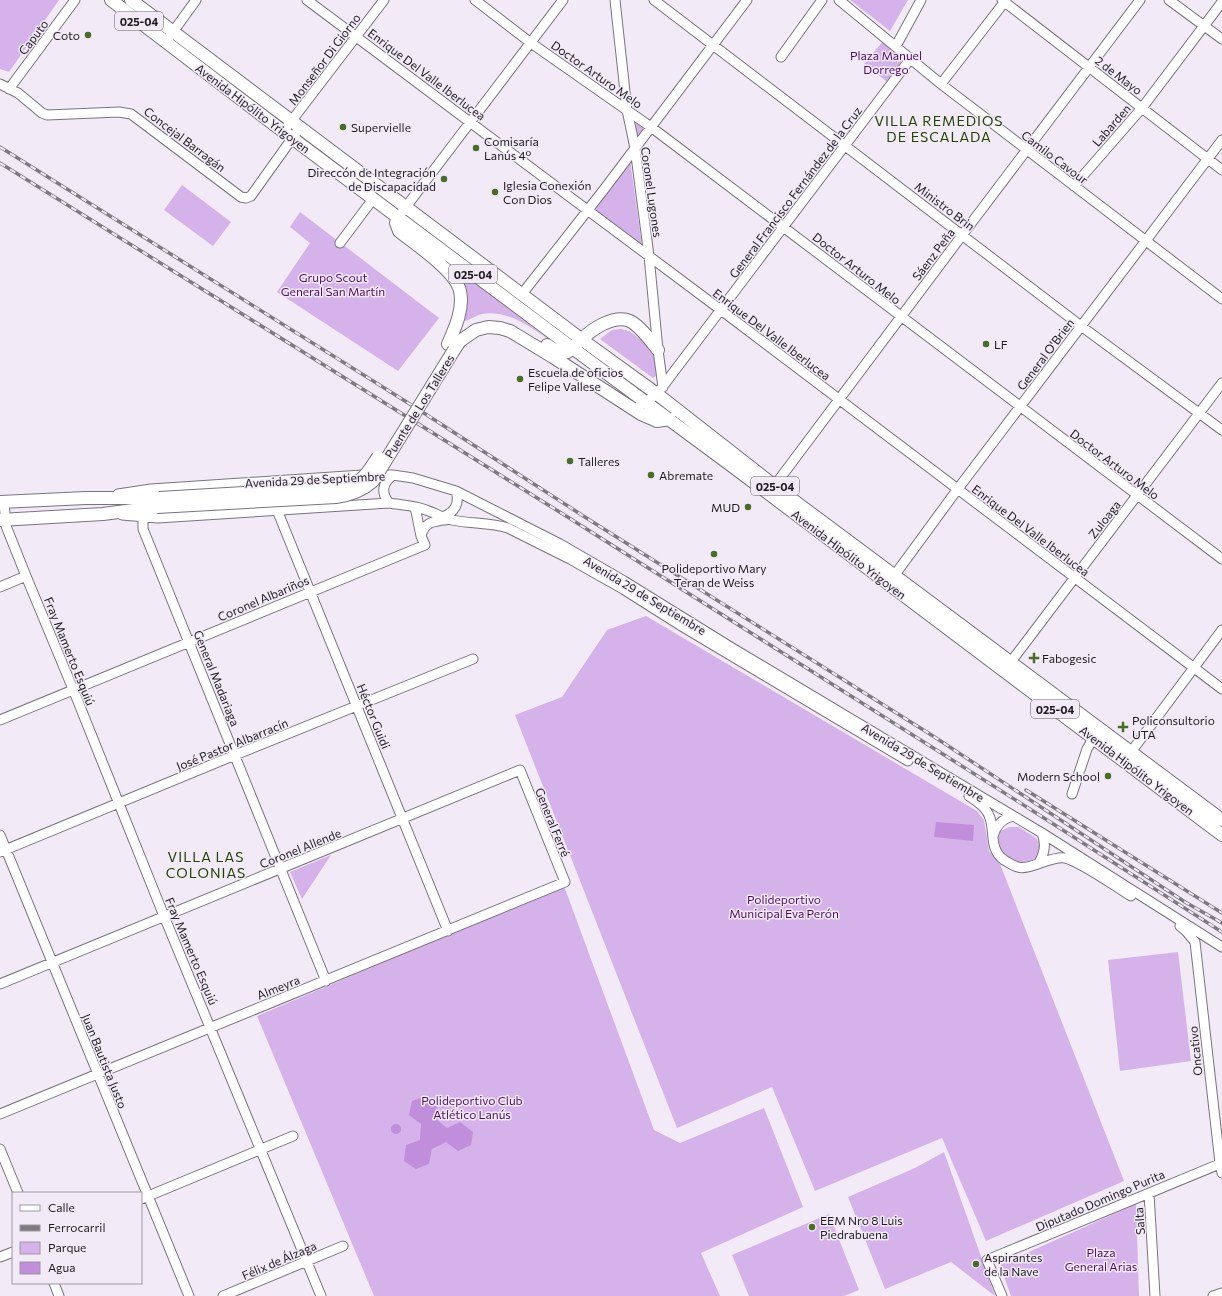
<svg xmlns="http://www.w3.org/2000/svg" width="1222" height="1296" font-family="Commissioner,sans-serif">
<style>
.green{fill:#d5b2e9}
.water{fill:#c08eda}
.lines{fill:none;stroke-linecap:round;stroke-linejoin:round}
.minor-casing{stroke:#7a737f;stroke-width:11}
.major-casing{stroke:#7a737f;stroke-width:14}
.minor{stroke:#fff;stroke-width:9}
.major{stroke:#fff;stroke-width:12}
.rail-casing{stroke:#7f7a82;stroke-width:3.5}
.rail{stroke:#f2eaf7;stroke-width:2;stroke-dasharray:6;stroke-linecap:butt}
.major-bridge-casing{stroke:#7a737f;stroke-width:14;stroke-linecap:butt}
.major-bridge{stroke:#fff;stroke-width:12}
.poi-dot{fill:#476d28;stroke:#f2eaf7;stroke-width:1.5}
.labels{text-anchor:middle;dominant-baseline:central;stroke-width:3;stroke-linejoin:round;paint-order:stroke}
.shield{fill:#f2eaf7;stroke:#5e5a61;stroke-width:1}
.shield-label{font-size:11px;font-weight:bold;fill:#1f1c21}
.poi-label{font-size:12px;fill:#1f1c21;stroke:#f2eaf7;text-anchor:start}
.street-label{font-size:12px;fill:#1f1c21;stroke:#f2eaf7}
.park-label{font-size:12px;fill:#4f0b69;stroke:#f2eaf7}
.quarter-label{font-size:14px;letter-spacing:1px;fill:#234400;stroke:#f2eaf7}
</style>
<rect width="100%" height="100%" fill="#f2eaf7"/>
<path class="green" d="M 0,0 L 59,0 L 9,72 L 0,69 Z
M 850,0 L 908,0 L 890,31 Z
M 884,40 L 908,59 L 890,84 L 864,64 Z
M 637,123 L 644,128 L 638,135 L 635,133 L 635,126 Z
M 630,160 L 642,246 L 593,209 Z
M 182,185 L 231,222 L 213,246 L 164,210 Z
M 300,212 L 439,318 L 398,371 L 277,292 L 310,243 L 290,227 Z
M 424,244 L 556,345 C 535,330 509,309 482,314 C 477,315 471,319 465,321 L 463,320 L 464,304 Z
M 621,329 L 629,331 L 643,341 L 654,355 L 656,376 L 653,378 L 600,339 L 612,330 Z
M 646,616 L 977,811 L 984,820 L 989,851 L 1000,864 L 1124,1181 L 986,1241 L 942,1138 L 815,1191 L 772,1087 L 677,1128 L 515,715 L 562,697 L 607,630 Z
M 1009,827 L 1019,827 L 1036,838 L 1041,846 L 1038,858 C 1022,869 1013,861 999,851 L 997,841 L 999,832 Z
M 331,855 L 302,899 L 290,872 Z
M 564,886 L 654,1130 L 680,1143 L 764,1108 L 803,1207 L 701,1253 L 720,1296 L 374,1296 L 257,1016 Z
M 1178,952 L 1191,1061 L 1120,1071 L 1108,960 Z
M 944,1152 L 995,1296 L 951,1262 L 885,1289 L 848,1197 L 915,1168 Z
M 1136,1204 L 1139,1296 L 1011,1296 L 1000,1265 Z
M 829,1214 L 859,1290 L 844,1296 L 749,1296 L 732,1255 Z"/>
<path class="water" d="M 936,822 L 974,825 L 973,841 L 934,837 Z
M 426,1096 L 437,1104 L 436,1119 L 447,1128 L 460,1122 L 473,1132 L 471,1145 L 458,1151 L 446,1142 L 432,1149 L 429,1164 L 416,1169 L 404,1161 L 406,1145 L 420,1140 L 421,1124 L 409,1115 L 412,1101 Z
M391 1129a5 5 0 1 1 10 0a5 5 0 1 1-10 0Z"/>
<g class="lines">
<g class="minor-casing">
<path id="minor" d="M 307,0 L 721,310 L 1222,689
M 475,0 L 531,43 L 651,127 L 1222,559
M 615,0 L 627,110 L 635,148 L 649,256 L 658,350 L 663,387
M 654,0 L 1081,326 L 1222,430
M 839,0 L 941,84 L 1222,299
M 1002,0 L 1222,170
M 1169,0 L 1222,39
M 170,36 L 196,0
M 896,46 L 921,0
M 781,57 L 822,0
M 0,84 L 18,93 L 42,113 L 47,115 L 119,112 L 131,114 L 241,197 L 246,198 L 251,196 L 296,133
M 941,84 L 1006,0
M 9,89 L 75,0
M 283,132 L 384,0
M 1074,186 L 1142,108 L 1222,2
M 402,212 L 563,0
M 340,243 L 373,199
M 522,294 L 602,192 L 747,0
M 634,410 L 657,394 L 911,58
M 775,485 L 963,234 L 1140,0
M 118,494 L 151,489 L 362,475 L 393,475 L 413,478 L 456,491 L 560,544 L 624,581 L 729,646 L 1042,833 L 1222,947
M 4,502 L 6,526 L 26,576 L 73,689 L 164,916 L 321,1296
M 389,503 C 381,493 382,483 393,475
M 277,510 L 448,931
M 122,515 L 158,518 L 389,503 C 401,505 414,505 426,510 C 435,513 443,518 452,520 C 471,524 490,522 508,528 L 570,559 L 623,589 L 683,627 L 908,761
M 143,517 L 143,529 L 326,981
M 442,517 C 455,513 460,503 456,491
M 421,536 C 425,520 435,522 449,519
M 891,580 L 957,490 L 1222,140
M 0,587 L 26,576
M 1007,667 L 1222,383
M 0,720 L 425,545 L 421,536 L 415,507
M 1128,756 L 1222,630
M 1072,794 L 1087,749 L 1094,737
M 969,796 C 978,802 987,808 990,818 C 995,833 989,849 1004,860 C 1008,862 1013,866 1018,867 C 1029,871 1050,856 1065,858 C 1080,861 1116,887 1131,896
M 0,835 L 189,1296
M 993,836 C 996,825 1002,819 1013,816
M 0,852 L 235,755 L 473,659
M 1039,863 C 1045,852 1046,844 1042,833
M 1180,926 L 1186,931 L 1195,942
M 1195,942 L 1220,1163 L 1222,1173
M 0,984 L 520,770 L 565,882 L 0,1114
M 0,1149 L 18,1193
M 1149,1193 L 1155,1296
M 141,1199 L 293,1136
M 0,1257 L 13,1252
M 54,1283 L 59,1296
M 223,1296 L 343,1246
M 1002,1296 L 987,1260 L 1222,1163
M 1213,1296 L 1222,1293"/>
</g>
<g class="major-casing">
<path id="major" d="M 111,0 L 280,129 L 571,347 L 732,466 L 1222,835
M 131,0 L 581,339 L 657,394 L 781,491 L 1222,820
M 398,217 L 396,223 L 399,231 C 415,244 456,271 460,291 C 464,309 455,328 448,344
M 547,345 C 552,348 558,353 564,353 C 572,352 575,345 581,340 C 592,329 614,314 630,321 C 641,327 650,340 658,350
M 454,350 L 460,341 L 476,330 L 488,327 L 500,328 L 510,331 L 553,357 L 641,414 L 657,421 L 670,419
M 0,502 L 86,498 L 159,498
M 0,520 L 103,514 L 157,507"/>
</g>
<use href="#minor" class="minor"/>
<use href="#major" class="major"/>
<g class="rail-casing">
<path id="rail" d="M 0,147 L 413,406 L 588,519 L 933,736 L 1185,902 L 1222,923
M 0,163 L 566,516 L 1033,811 L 1222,932
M 1026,790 L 1222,913"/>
</g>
<use href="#rail" class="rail"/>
<g class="major-bridge-casing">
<path id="major-bridge" d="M 159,498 L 348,487 C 364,480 368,472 378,457
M 157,507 L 336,497 C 350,495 362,491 373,481 L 454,350"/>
</g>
<use href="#major-bridge" class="major-bridge"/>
</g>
<g class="poi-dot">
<circle cx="88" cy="35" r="4"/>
<circle cx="343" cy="127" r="4"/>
<circle cx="476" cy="148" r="4"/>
<circle cx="444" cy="179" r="4"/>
<circle cx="495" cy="192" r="4"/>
<circle cx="986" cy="344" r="4"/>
<circle cx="520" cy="379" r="4"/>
<circle cx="570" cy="461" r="4"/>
<circle cx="651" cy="475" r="4"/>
<circle cx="748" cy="507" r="4"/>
<circle cx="714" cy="554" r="4"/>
<path d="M1032 652h4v4h4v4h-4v4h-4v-4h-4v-4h4z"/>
<path d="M1121 721h4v4h4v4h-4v4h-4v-4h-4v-4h4z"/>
<circle cx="1108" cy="776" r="4"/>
<circle cx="812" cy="1227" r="4"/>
<circle cx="976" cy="1264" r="4"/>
</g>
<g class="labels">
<g class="shield">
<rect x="115" y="12" width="48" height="18" rx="3"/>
<rect x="449" y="265" width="48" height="18" rx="3"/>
<rect x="751" y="477" width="48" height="18" rx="3"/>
<rect x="1031" y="700" width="48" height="18" rx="3"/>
</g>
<g class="shield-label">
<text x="139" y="21">025-04</text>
<text x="473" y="274">025-04</text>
<text x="775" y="486">025-04</text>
<text x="1055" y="709">025-04</text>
</g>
<g class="poi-label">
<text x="80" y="35" text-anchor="end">Coto</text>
<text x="351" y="127">Supervielle</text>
<text x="484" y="141">Comisaría<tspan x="484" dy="14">Lanús 4°</tspan></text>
<text x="436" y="172" text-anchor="end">Direccón de Integración<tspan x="436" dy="14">de Discapacidad</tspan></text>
<text x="503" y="185">Iglesia Conexión<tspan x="503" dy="14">Con Dios</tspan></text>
<text x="994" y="344">LF</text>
<text x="528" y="372">Escuela de oficios<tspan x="528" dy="14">Felipe Vallese</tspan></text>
<text x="578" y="461">Talleres</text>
<text x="659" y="475">Abremate</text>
<text x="740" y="507" text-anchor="end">MUD</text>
<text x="714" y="568" text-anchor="middle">Polideportivo Mary<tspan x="714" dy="14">Teran de Weiss</tspan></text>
<text x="1042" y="658">Fabogesic</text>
<text x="1132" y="720">Policonsultorio<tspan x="1132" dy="14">UTA</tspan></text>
<text x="1100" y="776" text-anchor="end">Modern School</text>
<text x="820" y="1220">EEM Nro 8 Luis<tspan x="820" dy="14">Piedrabuena</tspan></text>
<text x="984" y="1257">Aspirantes<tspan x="984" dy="14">de la Nave</tspan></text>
</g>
<g class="street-label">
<text transform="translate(33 37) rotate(-53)">Caputo</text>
<text transform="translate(324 59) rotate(-53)">Monseñor Di Giorno</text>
<text transform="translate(427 74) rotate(37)">Enrique Del Valle Iberlucea</text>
<text transform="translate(597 74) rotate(35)">Doctor Arturo Melo</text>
<text transform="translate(1119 75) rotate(37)">2 de Mayo</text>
<text transform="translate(253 108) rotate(37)">Avenida Hipólito Yrigoyen</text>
<text transform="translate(1111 125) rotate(-49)">Labarden</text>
<text transform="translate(185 139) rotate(37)">Concejal Barragán</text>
<text transform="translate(1055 157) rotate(37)">Camilo Cavour</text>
<text transform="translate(652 192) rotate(82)">Coronel Lugones</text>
<text transform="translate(795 192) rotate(-53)">General Francisco Fernández de la Cruz</text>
<text transform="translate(945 206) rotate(37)">Ministro Brin</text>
<text transform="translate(933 254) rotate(-53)">Sáenz Peña</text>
<text transform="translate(857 268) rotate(38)">Doctor Arturo Melo</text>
<text transform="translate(772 334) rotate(37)">Enrique Del Valle Iberlucea</text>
<text transform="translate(1045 354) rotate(-53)">General O'Brien</text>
<text transform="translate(419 406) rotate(-58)">Puente de Los Talleres</text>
<text transform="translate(1115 464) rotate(37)">Doctor Arturo Melo</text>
<text transform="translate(315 479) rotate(-3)">Avenida 29 de Septiembre</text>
<text transform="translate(1104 519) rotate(-52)">Zuloaga</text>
<text transform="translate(1031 530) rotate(37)">Enrique Del Valle Iberlucea</text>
<text transform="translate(849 554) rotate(37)">Avenida Hipólito Yrigoyen</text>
<text transform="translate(645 595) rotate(31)">Avenida 29 de Septiembre</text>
<text transform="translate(263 598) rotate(-23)">Coronel Albariños</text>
<text transform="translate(70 651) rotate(68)">Fray Mamerto Esquiú</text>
<text transform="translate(217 678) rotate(68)">General Madariaga</text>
<text transform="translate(374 716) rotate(68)">Héctor Guidi</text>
<text transform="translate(232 744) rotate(-22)">José Pastor Albarracín</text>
<text transform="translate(923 762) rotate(31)">Avenida 29 de Septiembre</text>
<text transform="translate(1137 770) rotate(37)">Avenida Hipólito Yrigoyen</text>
<text transform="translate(553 822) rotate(68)">General Ferré</text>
<text transform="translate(300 848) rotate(-22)">Coronel Allende</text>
<text transform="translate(192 951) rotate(67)">Fray Mamerto Esquiú</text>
<text transform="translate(278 987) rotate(-22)">Almeyra</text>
<text transform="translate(1195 1051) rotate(-96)">Oncativo</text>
<text transform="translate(105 1061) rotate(68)">Juan Bautista Justo</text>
<text transform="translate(1100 1200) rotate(-23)">Diputado Domingo Purita</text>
<text transform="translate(1139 1221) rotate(-94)">Salta</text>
<text transform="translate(279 1260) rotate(-23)">Félix de Álzaga</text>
</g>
<g class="park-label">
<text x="886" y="55">Plaza Manuel<tspan x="886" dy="14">Dorrego</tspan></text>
<text x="333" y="277">Grupo Scout<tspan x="333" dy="14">General San Martín</tspan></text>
<text x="784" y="899">Polideportivo<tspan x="784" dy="14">Municipal Eva Perón</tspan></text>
<text x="472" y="1100">Polideportivo Club<tspan x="472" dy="14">Atlético Lanús</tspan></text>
<text x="1101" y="1252">Plaza<tspan x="1101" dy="14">General Arias</tspan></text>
</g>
<g class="quarter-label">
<text x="939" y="120">VILLA REMEDIOS<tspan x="939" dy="16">DE ESCALADA</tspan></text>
<text x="206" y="856">VILLA LAS<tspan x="206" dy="16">COLONIAS</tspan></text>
</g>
</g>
<rect x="12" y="1192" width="130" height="92" fill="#f2eaf7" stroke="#9e98a1"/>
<rect x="20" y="1205" width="20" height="6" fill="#ffffff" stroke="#9e98a1"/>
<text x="48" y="1212" font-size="12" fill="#1f1c21">Calle</text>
<rect x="20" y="1225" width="20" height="6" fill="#7f7a82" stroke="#9e98a1"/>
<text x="48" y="1232" font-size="12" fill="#1f1c21">Ferrocarril</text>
<rect x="20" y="1242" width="20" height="12" fill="#d5b2e9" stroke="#9e98a1"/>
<text x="48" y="1252" font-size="12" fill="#1f1c21">Parque</text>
<rect x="20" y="1262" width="20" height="12" fill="#c08eda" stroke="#9e98a1"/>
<text x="48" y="1272" font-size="12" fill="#1f1c21">Agua</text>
</svg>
